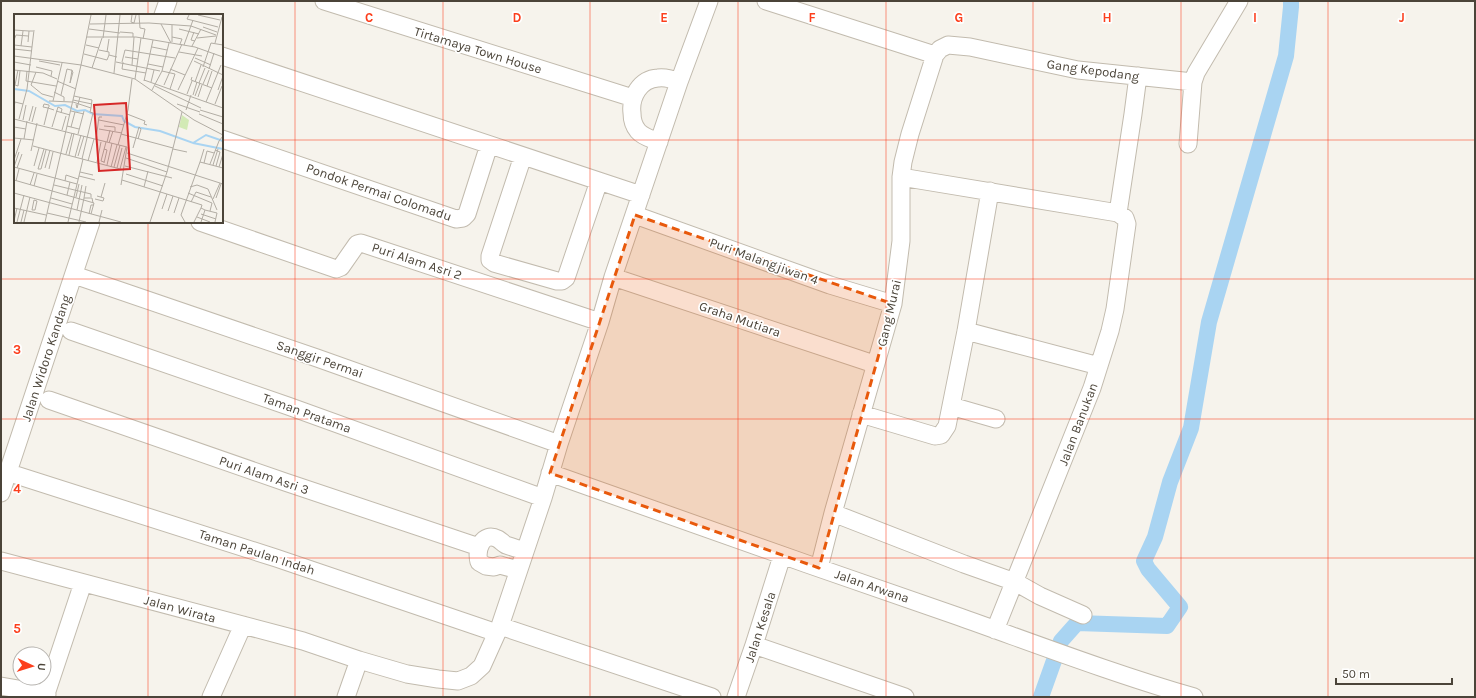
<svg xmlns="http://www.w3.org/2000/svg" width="1476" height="698" font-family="Karla,sans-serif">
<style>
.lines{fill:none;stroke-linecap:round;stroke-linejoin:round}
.canal{stroke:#a9d4f2;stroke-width:16}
.minor-casing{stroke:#c2bbae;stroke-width:19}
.minor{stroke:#fff;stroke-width:17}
.marked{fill:#e8590c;fill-opacity:0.2;stroke:#e8590c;stroke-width:3;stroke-dasharray:8 5;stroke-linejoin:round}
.grid{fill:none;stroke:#fc3f1d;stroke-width:1;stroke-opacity:0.55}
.labels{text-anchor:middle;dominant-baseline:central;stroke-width:3.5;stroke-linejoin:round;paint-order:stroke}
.street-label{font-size:13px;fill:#4b4439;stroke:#fff}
.inset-river{fill:none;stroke:#a9d4f2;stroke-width:2}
.inset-road{fill:none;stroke:#b2ada4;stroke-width:1}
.view{fill:#d62828;fill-opacity:0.15;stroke:#d62828;stroke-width:2}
.inset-edge{fill:none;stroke:#4b4439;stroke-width:2}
.grid-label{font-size:13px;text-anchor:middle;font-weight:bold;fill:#fc3f1d;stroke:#fff;stroke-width:3.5;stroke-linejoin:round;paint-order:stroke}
</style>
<rect width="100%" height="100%" fill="#f6f3ec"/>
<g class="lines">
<path class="canal" d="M 1041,697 L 1061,641 L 1077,623 L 1167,626 L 1180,607 L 1148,569 L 1144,561 L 1155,537 L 1170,482 L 1191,428 L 1209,322 L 1286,56 L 1291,7 L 1291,1"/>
<g class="minor-casing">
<path id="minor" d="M 324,1 L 633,98
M 766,1 L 935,55
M 163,15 L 168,1
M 222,56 L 641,195
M 1193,82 L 1196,73 L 1239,1
M 222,139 L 456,219 L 463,218 L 467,214 L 489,145
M 659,142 C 652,139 643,137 638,131 C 633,125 632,120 632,113 C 630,97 640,79 658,78 C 666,77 672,79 679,82
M 523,156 L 490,256 L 490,260 L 494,263 L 557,281 L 562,281 L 566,278 L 599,181
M 901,177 L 1118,213 L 1125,218 L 1127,224 L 1115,309 L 1110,331 L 1092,388 L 995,630
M 1118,213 L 1133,114 L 1138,76
M 635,215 L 830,285 L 893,304
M 200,222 L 336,269 L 341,267 L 357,244 L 361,243 L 600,322
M 80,277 L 317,358 L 559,444
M 613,277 L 868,362
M 71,331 L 288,406 L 543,498
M 966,331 L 1099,366
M 49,400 L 285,482 L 479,547
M 951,406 L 996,419
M 861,414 L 935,436 L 941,435 L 947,426 L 966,331 L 990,191
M 550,473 C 686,522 821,569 957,616 C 1036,644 1114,674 1194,697
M 16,475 L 276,558 L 497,633
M 1,493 L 91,222
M 833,513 L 964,564 L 1015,582 L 1040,596 L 1083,615
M 1,561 L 303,641 L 359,660 L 407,674 L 438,679 L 458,681 L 471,676 L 482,666 L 500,626 L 543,498 L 559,444 L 600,322 L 613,277 L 679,82 L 709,1
M 819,568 L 833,513 L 893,304 L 901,241 L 901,177 L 903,162 L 910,134 L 935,55 L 940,49 L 948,45 L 970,47 L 1078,70 L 1193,82 L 1188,144
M 518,570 L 500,565 L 494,567 L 486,566 L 479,562 C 476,550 482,531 498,539 C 501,541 503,543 506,545 C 512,547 518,549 525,551
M 500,626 L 712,697
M 754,645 L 905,697
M 1,686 L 47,694
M 45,697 L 83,583
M 211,697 L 243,625
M 346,697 L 359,660
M 736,697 L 754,645 L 782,556"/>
</g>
<use href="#minor" class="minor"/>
</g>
<path class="marked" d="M 635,215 L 893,304 L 819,568 L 550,473 Z"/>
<path class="grid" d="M 148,1 L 148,15M 295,1 L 295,697M 443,1 L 443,697M 590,1 L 590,697M 738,1 L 738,697M 886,1 L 886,697M 1033,1 L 1033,697M 1181,1 L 1181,697M 1328,1 L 1328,697M 1,140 L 15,140M 222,140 L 1475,140M 148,222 L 148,697M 1,279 L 1475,279M 1,419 L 1475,419M 1,558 L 1475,558"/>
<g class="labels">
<g class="street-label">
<text transform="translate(478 50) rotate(17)">Tirtamaya Town House</text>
<text transform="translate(1093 70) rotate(8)">Gang Kepodang</text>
<text transform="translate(379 192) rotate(19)">Pondok Permai Colomadu</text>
<text transform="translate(417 261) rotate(18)">Puri Alam Asri 2</text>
<text transform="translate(764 261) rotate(20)">Puri Malangjiwan 4</text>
<text transform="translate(889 313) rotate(-77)">Gang Murai</text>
<text transform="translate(740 319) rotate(19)">Graha Mutiara</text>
<text transform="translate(46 358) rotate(-72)">Jalan Widoro Kandang</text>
<text transform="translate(320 359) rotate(19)">Sanggir Permai</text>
<text transform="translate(307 413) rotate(20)">Taman Pratama</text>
<text transform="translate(1078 424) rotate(-69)">Jalan Banukan</text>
<text transform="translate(264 475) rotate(19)">Puri Alam Asri 3</text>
<text transform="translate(257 552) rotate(18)">Taman Paulan Indah</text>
<text transform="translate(872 586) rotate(19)">Jalan Arwana</text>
<text transform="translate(180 609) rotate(15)">Jalan Wirata</text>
<text transform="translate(760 627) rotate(-72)">Jalan Kesala</text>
</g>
</g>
<g transform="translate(14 14)">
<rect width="209" height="209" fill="#f6f3ec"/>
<path d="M 168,101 L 175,106 L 173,116 L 165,113 Z" fill="#d2eab5"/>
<path class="inset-river" d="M 0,75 L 15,77 L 41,92 L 51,91 L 63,97 L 71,96 L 79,100 L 108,102 L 110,107 L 121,113 L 146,117 L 179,129 L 192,121 L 209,127M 179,129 L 209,135"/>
<path class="inset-road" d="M 118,1 L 117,8 L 120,9 L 122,1M 125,1 L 126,14 L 131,15 L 129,25M 175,1 L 173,5 L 204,13M 184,1 L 206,6M 76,10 L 135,9 L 177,12 L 202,21M 147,10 L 157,29M 189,13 L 203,18M 75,15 L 106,19M 165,15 L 185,20M 0,16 L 15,17M 106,18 L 119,19 L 119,23M 180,18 L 177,26 L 181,27M 73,23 L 122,23 L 181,33 L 209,43M 158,23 L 168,25 L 166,30M 89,24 L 92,1M 183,24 L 202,22M 0,26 L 2,21 L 14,22M 14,28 L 15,17 L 19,17M 158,28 L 158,11M 201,29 L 208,3M 0,31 L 18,33M 72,31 L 85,34M 170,31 L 179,6M 7,32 L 9,17M 178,32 L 187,15M 138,33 L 153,36M 0,35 L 18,37M 85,36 L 95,38 L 95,41M 93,38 L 95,25M 165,38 L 188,42M 70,40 L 93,46 L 95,41 L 103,43M 0,42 L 67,51 L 31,208M 111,43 L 124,45M 181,44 L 197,51M 25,47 L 46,51M 180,47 L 209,61M 0,48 L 17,51M 102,48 L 146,57M 108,48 L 111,36 L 161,44M 109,48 L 108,55 L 132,59M 134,50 L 149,53M 67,51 L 121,65 L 180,106 L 209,121M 67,51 L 77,1M 118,51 L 120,23M 22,53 L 38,57 L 37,62M 189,53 L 197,29 L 209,31M 78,54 L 88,24M 156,55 L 171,61M 195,55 L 200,39M 0,56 L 29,59 L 43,65M 4,56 L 1,71 L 4,72 L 6,57M 13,57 L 12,67 L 42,72M 148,57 L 161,60 L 156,75M 22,58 L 17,71 L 28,80 L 39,83M 100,59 L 106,1M 178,63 L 177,66 L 198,74M 121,65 L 127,24M 130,66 L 209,94M 43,67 L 62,75M 130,67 L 139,26M 137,68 L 140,56M 181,68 L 187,51M 185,69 L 191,54M 189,70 L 195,56M 150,71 L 168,30M 141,72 L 187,94M 193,72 L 198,57M 138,76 L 148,57 L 155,29M 164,76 L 184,34M 204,76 L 209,62M 40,78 L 50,83 L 50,87M 173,80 L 178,67M 47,81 L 53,55 L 57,56 L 58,56 L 58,57 L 59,58 L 56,69 L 58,56M 179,81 L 183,68M 60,82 L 78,86 L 77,94M 181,82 L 186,69M 184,83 L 188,71M 59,86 L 78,90M 35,87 L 58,88M 39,87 L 48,49M 59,88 L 77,94 L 76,98 L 79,99 L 68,145M 192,88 L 207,51M 62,90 L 63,94 L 66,83M 163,90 L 186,98M 201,90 L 208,72M 0,93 L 1,88 L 9,90 L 13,75 L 20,16M 172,96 L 177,81M 186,96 L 209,103M 42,97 L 56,101M 57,97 L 70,100M 113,100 L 131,107 L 130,110 L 133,111M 185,100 L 209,110M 0,105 L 113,133 L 107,171M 5,105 L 9,90M 9,106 L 12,91M 85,106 L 110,111M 15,107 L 19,92M 18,108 L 22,93M 30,111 L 34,95 L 34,94 L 35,93 L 35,91 L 30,90 L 29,93 L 34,94 L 40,96M 53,112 L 65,115M 90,112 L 101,113 L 101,117M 0,113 L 12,115M 38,113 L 44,93 L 48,95 L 47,99M 57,113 L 61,98M 85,115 L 108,119M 48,116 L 52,102M 64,120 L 70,97M 107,120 L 159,134M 0,124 L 20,126M 10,125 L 13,107M 82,125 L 85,103 L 88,103M 93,128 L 96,116M 95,129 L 99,117M 104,131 L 114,96 L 118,65M 19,132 L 110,156M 119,134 L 125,113 L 127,115 L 124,125M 159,135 L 173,138M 201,136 L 206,138 L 202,152M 17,137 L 23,109M 113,139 L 209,170M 52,140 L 58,119M 55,141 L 60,119M 64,142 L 70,122M 61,143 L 67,121M 112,144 L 153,158M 0,146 L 7,125M 74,147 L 80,125M 83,148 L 87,128M 90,148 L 87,147 L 92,128M 186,148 L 190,135M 90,149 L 93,136 L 90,135M 190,149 L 193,137 L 200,139M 196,150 L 205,127 L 209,122M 93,151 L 98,129M 199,151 L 204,135M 20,152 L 25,134M 111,152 L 158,164M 0,153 L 63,170M 0,153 L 5,138M 97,153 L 103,131M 100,153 L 106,131M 205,153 L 209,140M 3,154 L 8,140M 31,154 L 36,136M 103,154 L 108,134M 24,155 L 27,155 L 32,136M 24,155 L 30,135M 35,155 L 39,138M 106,155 L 112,133M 66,158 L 79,161M 112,160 L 149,172M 65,162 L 81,166M 0,166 L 80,189 L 77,200M 108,166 L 188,191 L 187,194 L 191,196 L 187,208M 2,167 L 5,155M 51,167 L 52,161 L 64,165M 16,171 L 20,159M 40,171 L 77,180 L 77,183M 20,172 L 23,160M 130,173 L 134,157M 176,173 L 183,171 L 194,175 L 203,196M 0,179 L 107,208M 174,179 L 198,189 L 196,197M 53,181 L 56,168M 62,183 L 65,170M 87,183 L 91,169M 37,184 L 58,190M 70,184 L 72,172M 202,184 L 207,170M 81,185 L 89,187 L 90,184 L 83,182M 199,185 L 206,169M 23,187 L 20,186 L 18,196 L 21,196 L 23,187M 177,188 L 182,178 L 197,183M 0,194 L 32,201M 148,195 L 153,180M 63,196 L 68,171M 191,196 L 203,199 L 201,208M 154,197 L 159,182M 33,199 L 72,208M 160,199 L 165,184M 75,200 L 77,191 L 80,191M 187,200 L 202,205M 183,203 L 196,208M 0,207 L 3,194M 3,208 L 10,181M 7,208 L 10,196M 10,208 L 16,183M 54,208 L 69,145M 65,208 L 70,184 L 78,184 L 79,189M 85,208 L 88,196M 136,208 L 153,158 L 168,98M 171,208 L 167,201 L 186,148 L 209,154M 180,208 L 187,194"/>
<path class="view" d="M 112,89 L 116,155 L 85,157 L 80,91 Z"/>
<rect width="209" height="209" class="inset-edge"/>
</g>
<g class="grid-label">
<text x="369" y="22">C</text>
<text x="517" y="22">D</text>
<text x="664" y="22">E</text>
<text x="812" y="22">F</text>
<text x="959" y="22">G</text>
<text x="1107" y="22">H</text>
<text x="1255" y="22">I</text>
<text x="1402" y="22">J</text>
<text x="17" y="354">3</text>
<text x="17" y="493">4</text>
<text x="17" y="633">5</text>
</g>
<rect width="1476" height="698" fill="none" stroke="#4b4439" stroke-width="4"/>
<g transform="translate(32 666) rotate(94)"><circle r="19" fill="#ffffff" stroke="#b7b4b0"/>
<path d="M0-3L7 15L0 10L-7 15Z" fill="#fc3f1d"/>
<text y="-6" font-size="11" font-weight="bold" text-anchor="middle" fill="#4b4439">U</text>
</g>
<path d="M1336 678v6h116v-6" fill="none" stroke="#4b4439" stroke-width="2"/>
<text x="1342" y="678" font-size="12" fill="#4b4439" stroke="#ffffff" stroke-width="3" paint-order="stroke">50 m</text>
</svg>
